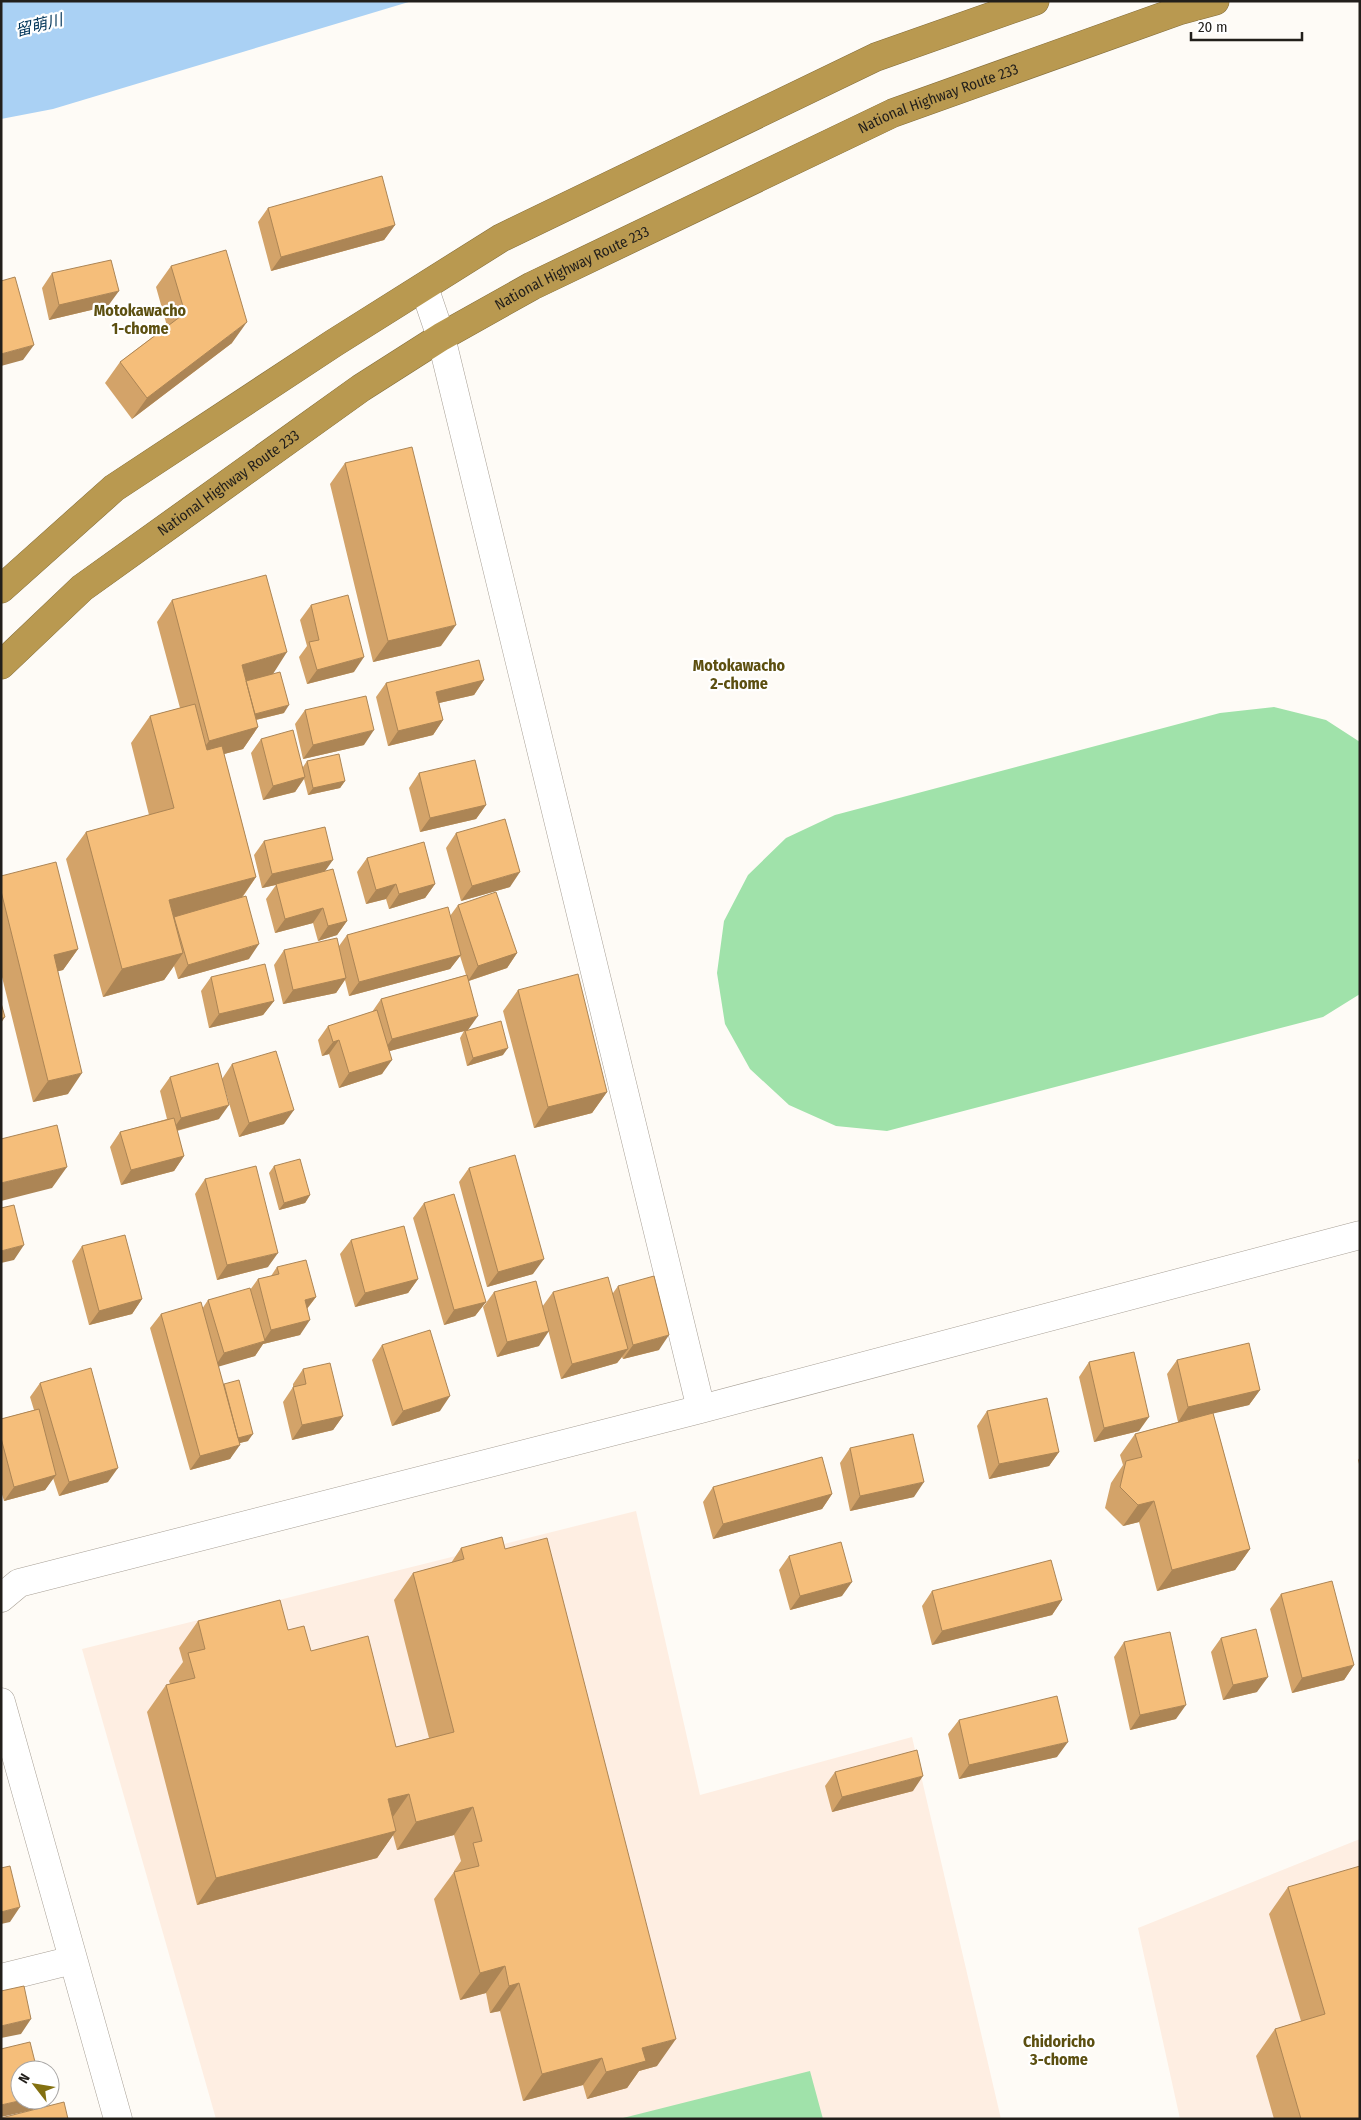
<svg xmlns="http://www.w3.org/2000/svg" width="1361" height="2120" font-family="'Fira Sans Condensed','Noto Sans JP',sans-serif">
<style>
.education{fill:#feeee2}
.green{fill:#a0e2aa}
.water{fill:#aad1f4}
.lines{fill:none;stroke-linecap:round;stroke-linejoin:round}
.minor-casing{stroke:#a8a096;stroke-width:29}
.highway-casing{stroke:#846e3d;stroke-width:29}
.minor{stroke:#fff;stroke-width:28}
.highway{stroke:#b99950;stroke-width:28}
.wall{fill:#d3a369}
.shaded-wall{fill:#ac8555}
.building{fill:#f5be7a;stroke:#ac8555}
.labels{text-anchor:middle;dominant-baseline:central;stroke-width:4.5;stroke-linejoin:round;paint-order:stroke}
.street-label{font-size:15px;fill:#221f1b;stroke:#fff}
.water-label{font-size:16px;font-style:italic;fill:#003458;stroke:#fff}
.neighbourhood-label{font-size:16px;font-weight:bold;fill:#5c4f10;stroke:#fff}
</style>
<rect width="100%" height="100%" fill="#fefbf6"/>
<path class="education" d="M 636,1511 L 700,1795 L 912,1737 L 1001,2119 L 216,2119 L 82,1649 Z
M 1360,1839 L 1360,2119 L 1180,2119 L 1138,1928 Z"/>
<path class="green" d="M 1274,707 L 1326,720 L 1360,742 L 1360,994 L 1323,1017 L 887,1131 L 836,1126 L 789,1105 L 750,1069 L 725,1024 L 717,973 L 724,921 L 748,875 L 786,838 L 835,815 L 1220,713 Z
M 810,2071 L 823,2119 L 619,2119 Z"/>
<path class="water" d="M 1,1 L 412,1 L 53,109 L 1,119 Z"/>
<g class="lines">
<g class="minor-casing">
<path id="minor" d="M 424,287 L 441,337 L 701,1409
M 1,1598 L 19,1583 L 701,1409 L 1360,1235
M 1,1702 L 118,2119
M 1,1978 L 73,1960"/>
</g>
<g class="highway-casing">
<g id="highway">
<path d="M 1,589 L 114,488 L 334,343 L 501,238 L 876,57 L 1035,1"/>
<path id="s1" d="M 1,665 L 82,588 L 361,388 L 441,337 L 532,286 L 893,113 L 1178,11 L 1215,1"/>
</g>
</g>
<use href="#minor" class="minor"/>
<use href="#highway" class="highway"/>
</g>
<path class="wall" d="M 268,208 L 395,225 L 384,240 L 271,271 L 258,222 Z
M 171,266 L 232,343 L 132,419 L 105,383 L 120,362 L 167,326 L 156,287 Z
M 52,273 L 108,306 L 49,320 L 42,288 Z
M 345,463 L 441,646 L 373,662 L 330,484 Z
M 172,600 L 273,674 L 284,713 L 256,720 L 258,727 L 243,749 L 224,754 L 256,877 L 242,898 L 249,959 L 178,979 L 174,966 L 164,980 L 103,997 L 66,859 L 86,832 L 149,815 L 131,743 L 150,716 L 180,708 L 157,622 Z
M 311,605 L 354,672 L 307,684 L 299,657 L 307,646 L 300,620 Z
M 484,680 L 474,695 L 439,703 L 443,720 L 433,735 L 388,746 L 376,697 L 386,683 Z
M 305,710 L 364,745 L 303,759 L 295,724 Z
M 261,739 L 303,767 L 307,761 L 345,781 L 340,788 L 308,795 L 304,779 L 295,792 L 263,800 L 251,753 Z
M 419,773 L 486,805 L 476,819 L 420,832 L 409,788 Z
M 456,833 L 510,887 L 461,901 L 446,848 Z
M 264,841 L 325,871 L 347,921 L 337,935 L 318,941 L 313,923 L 275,933 L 266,899 L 276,885 L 262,888 L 254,855 Z
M 367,858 L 435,884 L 425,898 L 389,909 L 386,899 L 366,904 L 357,872 Z
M 1,876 L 78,949 L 63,970 L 58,971 L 68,1094 L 33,1102 L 1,973 Z
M 458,905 L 517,953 L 507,968 L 469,981 L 468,1030 L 503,1055 L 467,1066 L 460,1038 L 464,1031 L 390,1051 L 382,1074 L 339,1088 L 329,1054 L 322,1056 L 318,1040 L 328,1026 L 372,1012 L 381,999 L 466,975 L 460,956 L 450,969 L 349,996 L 345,980 L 336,993 L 283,1004 L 274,965 L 284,950 L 339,946 L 347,935 L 450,916 Z
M 211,977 L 274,1001 L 263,1015 L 209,1028 L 201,991 Z
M 518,990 L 607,1092 L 592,1113 L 534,1128 L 503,1011 Z
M 232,1064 L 284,1124 L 239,1137 L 222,1079 Z
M 170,1077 L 219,1119 L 177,1131 L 184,1156 L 174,1171 L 121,1185 L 110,1147 L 120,1132 L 167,1119 L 160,1091 Z
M 274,1166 L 310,1195 L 305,1203 L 279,1210 L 269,1173 Z
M 469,1168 L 533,1274 L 487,1287 L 459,1182 Z
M 205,1179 L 268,1267 L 217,1280 L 195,1194 Z
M 424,1203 L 486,1302 L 475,1316 L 444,1325 L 413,1218 Z
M 351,1240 L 418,1279 L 408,1293 L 355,1307 L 340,1254 Z
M 82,1246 L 142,1299 L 132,1314 L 89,1325 L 72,1261 Z
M 277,1267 L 316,1297 L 307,1309 L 300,1335 L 263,1344 L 255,1356 L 218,1366 L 223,1385 L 224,1384 L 248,1441 L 239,1443 L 230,1459 L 190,1470 L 150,1328 L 161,1314 L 202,1309 L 208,1300 L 250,1290 L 258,1279 L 271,1276 Z
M 618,1286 L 659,1350 L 623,1359 L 622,1357 L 617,1363 L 561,1379 L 542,1307 L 553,1292 L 613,1293 Z
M 494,1292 L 539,1346 L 497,1357 L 483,1307 Z
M 382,1345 L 440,1411 L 392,1426 L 372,1360 Z
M 1177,1360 L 1260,1390 L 1249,1405 L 1213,1413 L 1250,1549 L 1235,1570 L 1157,1591 L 1139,1522 L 1123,1526 L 1105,1508 L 1111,1483 L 1123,1465 L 1120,1455 L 1135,1434 L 1192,1418 L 1178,1422 L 1167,1374 Z
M 1089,1362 L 1139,1431 L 1094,1442 L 1079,1377 Z
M 303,1369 L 343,1416 L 333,1430 L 292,1440 L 283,1402 L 293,1387 L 293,1384 Z
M 40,1383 L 108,1482 L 59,1496 L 53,1478 L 45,1490 L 4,1501 L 1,1491 L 1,1419 L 34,1410 L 30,1397 Z
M 987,1411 L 1059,1452 L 1049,1466 L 989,1479 L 977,1426 Z
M 850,1448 L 914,1497 L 850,1511 L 840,1463 Z
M 1360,1457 L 1360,1468 L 1358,1460 Z
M 713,1487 L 832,1494 L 822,1509 L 713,1539 L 703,1502 Z
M 461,1548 L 657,2066 L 639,2071 L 627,2088 L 587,2099 L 583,2085 L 523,2101 L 500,2011 L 490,2013 L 486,1993 L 460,2000 L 434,1899 L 454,1872 L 454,1871 L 461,1861 L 454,1835 L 397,1850 L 393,1835 L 377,1858 L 197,1905 L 147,1712 L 166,1685 L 170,1684 L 169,1681 L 183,1662 L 179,1648 L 198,1621 L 288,1630 L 311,1651 L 396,1747 L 429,1738 L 394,1600 L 413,1573 L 451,1563 Z
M 789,1556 L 842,1596 L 790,1610 L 779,1570 Z
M 932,1591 L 1062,1600 L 1052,1615 L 932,1645 L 922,1606 Z
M 1281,1594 L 1354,1665 L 1344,1680 L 1292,1693 L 1270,1609 Z
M 1221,1638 L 1257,1692 L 1223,1700 L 1211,1652 Z
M 1124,1642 L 1176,1719 L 1130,1730 L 1114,1657 Z
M 959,1720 L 1057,1757 L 959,1779 L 948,1734 Z
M 835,1772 L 913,1791 L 832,1812 L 825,1786 Z
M 1288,1887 L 1360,2119 L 1274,2119 L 1256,2056 L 1275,2029 L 1301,2021 L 1269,1914 Z"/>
<path class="shaded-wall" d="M 395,225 L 384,240 L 271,271 L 281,257 Z
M 119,291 L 108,306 L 49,320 L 59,305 Z
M 247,322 L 232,343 L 132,419 L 147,398 Z
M 34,345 L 23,360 L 1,366 L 1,354 Z
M 456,625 L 441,646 L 373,662 L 388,641 Z
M 287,652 L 273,674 L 227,686 L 242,665 Z
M 364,657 L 354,672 L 307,684 L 317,670 Z
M 484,680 L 474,695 L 426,706 L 436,692 Z
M 289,705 L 284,713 L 243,723 L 248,716 Z
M 443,720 L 433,735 L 388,746 L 398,731 Z
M 258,727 L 243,749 L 194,762 L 209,741 Z
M 374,730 L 364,745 L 303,759 L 313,745 Z
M 305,777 L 295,792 L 263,800 L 273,786 Z
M 345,781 L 340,788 L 308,795 L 313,788 Z
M 486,805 L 476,819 L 420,832 L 430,818 Z
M 333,860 L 323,874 L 262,888 L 272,874 Z
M 520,872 L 510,887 L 461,901 L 472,886 Z
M 256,877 L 237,904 L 171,922 L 169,900 Z
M 396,884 L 386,899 L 366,904 L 376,890 Z
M 435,884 L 425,898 L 389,909 L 399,894 Z
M 323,908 L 313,923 L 275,933 L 285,919 Z
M 347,921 L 337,935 L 318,941 L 328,926 Z
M 259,944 L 249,959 L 178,979 L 188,965 Z
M 78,949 L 63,970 L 39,976 L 54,955 Z
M 183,953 L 164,980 L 103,997 L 122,969 Z
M 517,953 L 507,968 L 468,981 L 478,966 Z
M 461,955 L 450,969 L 349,996 L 359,982 Z
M 346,978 L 336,993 L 283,1004 L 293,990 Z
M 274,1001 L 263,1015 L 209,1028 L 219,1014 Z
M 478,1016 L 468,1030 L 382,1053 L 392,1039 Z
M 5,1017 L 1,1023 L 1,1019 Z
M 339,1040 L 329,1054 L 322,1056 L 333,1042 Z
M 508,1048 L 503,1055 L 467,1066 L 473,1058 Z
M 392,1060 L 382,1074 L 339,1088 L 349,1073 Z
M 82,1073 L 68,1094 L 33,1102 L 48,1081 Z
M 607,1092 L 592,1113 L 534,1128 L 548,1107 Z
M 229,1105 L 219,1119 L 171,1132 L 181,1118 Z
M 294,1110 L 284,1124 L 239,1137 L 249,1123 Z
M 184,1156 L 174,1171 L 121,1185 L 131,1170 Z
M 67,1167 L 52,1188 L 1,1201 L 1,1183 Z
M 310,1195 L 305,1203 L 279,1210 L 284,1203 Z
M 24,1245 L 14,1260 L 1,1263 L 1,1251 Z
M 278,1253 L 268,1267 L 217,1280 L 227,1265 Z
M 544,1259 L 533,1274 L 487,1287 L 498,1272 Z
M 418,1279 L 408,1293 L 355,1307 L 365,1293 Z
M 316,1297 L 305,1311 L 305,1300 Z
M 142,1299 L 132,1314 L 89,1325 L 99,1311 Z
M 486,1302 L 475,1316 L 444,1325 L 454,1310 Z
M 310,1320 L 300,1335 L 263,1344 L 255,1356 L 214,1368 L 224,1353 L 263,1342 L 271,1330 Z
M 549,1331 L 539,1346 L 497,1357 L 507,1342 Z
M 669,1335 L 659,1350 L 623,1359 L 633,1345 Z
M 628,1349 L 617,1363 L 561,1379 L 572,1364 Z
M 1260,1390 L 1249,1405 L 1178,1422 L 1188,1407 Z
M 450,1396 L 440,1411 L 392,1426 L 403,1411 Z
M 343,1416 L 333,1430 L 292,1440 L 302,1425 Z
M 1149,1417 L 1139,1431 L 1094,1442 L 1104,1428 Z
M 253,1434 L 248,1441 L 232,1445 L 237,1438 Z
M 240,1445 L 230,1459 L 190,1470 L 200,1456 Z
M 1059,1452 L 1049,1466 L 989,1479 L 999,1464 Z
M 118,1468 L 108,1482 L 59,1496 L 69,1482 Z
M 56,1475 L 45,1490 L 4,1501 L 14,1487 Z
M 924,1482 L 914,1497 L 850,1511 L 860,1496 Z
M 832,1494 L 822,1509 L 713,1539 L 723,1524 Z
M 1154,1501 L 1139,1522 L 1123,1526 L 1138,1505 Z
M 1250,1549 L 1235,1570 L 1157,1591 L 1172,1570 Z
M 852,1582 L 842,1596 L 790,1610 L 800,1596 Z
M 1062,1600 L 1052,1615 L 932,1645 L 942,1631 Z
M 1354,1665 L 1344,1680 L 1292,1693 L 1302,1678 Z
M 1268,1677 L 1257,1692 L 1223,1700 L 1233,1685 Z
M 1186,1705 L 1176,1719 L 1130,1730 L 1140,1715 Z
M 1068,1742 L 1057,1757 L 959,1779 L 969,1765 Z
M 923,1776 L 913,1791 L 832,1812 L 842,1797 Z
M 409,1794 L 390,1821 L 388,1799 Z
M 473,1807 L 454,1835 L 397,1850 L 416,1822 Z
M 396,1831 L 377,1858 L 197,1905 L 216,1878 Z
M 20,1907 L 10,1922 L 1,1924 L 1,1912 Z
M 505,1966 L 486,1993 L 460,2000 L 480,1973 Z
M 519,1983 L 500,2011 L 490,2013 L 509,1986 Z
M 31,2019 L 21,2034 L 1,2038 L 1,2026 Z
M 676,2039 L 657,2066 L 639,2071 L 627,2088 L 587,2099 L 606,2072 L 642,2048 Z
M 602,2058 L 583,2085 L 523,2101 L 542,2074 Z
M 23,2100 L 39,2100 L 33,2110 L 1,2117 L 1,2105 Z"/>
<path class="building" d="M 382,176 L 395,225 L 281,257 L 268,208 Z
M 226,250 L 247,322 L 147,398 L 120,362 L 185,313 L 171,266 Z
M 111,260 L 119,291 L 59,305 L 52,273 Z
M 15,277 L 34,345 L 1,354 L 1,281 Z
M 412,447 L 456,625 L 388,641 L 345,463 Z
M 266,575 L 287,652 L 242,665 L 258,727 L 209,741 L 172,600 Z
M 348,595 L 364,657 L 317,670 L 309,642 L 319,640 L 311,605 Z
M 479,660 L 484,680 L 436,692 L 443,720 L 398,731 L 386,683 Z
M 280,672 L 289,705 L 255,714 L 246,681 Z
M 366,696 L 374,730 L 313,745 L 305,710 Z
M 195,704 L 207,750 L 222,746 L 256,877 L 169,900 L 183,953 L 122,969 L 86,832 L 174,808 L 150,716 Z
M 293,730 L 305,777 L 273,786 L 261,739 Z
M 339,754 L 345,781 L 313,788 L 307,761 Z
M 475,760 L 486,805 L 430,818 L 419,773 Z
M 505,819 L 520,872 L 472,886 L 456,833 Z
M 325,827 L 333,860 L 272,874 L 264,841 Z
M 424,842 L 435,884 L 399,894 L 396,884 L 376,890 L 367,858 Z
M 56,862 L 78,949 L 54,955 L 82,1073 L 48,1081 L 1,891 L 1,876 Z
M 333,869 L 347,921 L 328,926 L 323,908 L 285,919 L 276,884 Z
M 496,892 L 517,953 L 478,966 L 458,905 Z
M 246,896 L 259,944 L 188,965 L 174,917 Z
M 448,907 L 461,955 L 359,982 L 347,935 Z
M 337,938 L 346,978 L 293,990 L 284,950 Z
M 265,964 L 274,1001 L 219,1014 L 211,977 Z
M 578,974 L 607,1092 L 548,1107 L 518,990 Z
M 467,975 L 478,1016 L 392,1039 L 381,999 Z
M 1,1003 L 5,1017 L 1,1019 Z
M 377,1010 L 392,1060 L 349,1073 L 339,1040 L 333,1042 L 328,1026 Z
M 501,1021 L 508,1048 L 473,1058 L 465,1031 Z
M 276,1051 L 294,1110 L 249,1123 L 232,1064 Z
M 218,1063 L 229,1105 L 181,1118 L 170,1077 Z
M 174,1118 L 184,1156 L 131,1170 L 120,1132 Z
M 57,1125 L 67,1167 L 1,1183 L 1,1139 Z
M 515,1155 L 544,1259 L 498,1272 L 469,1168 Z
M 300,1159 L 310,1195 L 284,1203 L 274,1166 Z
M 256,1166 L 278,1253 L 227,1265 L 205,1179 Z
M 454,1194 L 486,1302 L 454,1310 L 424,1203 Z
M 14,1205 L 24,1245 L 1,1251 L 1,1208 Z
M 404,1226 L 418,1279 L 365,1293 L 351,1240 Z
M 125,1235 L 142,1299 L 99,1311 L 82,1246 Z
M 306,1260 L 316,1297 L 305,1300 L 310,1320 L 271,1330 L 258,1279 L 279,1274 L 277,1267 Z
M 654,1276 L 669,1335 L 633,1345 L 618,1286 Z
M 608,1277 L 628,1349 L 572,1364 L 553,1292 Z
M 536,1281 L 549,1331 L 507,1342 L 494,1292 Z
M 250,1288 L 265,1341 L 224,1353 L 208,1300 Z
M 201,1302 L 240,1445 L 200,1456 L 161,1314 Z
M 430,1330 L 450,1396 L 403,1411 L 382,1345 Z
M 1249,1343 L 1260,1390 L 1188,1407 L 1177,1360 Z
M 1134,1352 L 1149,1417 L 1104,1428 L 1089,1362 Z
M 330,1363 L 343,1416 L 302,1425 L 293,1387 L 306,1384 L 303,1369 Z
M 91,1368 L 118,1468 L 69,1482 L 40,1383 Z
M 239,1380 L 253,1434 L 238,1438 L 224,1384 Z
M 1047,1398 L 1059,1452 L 999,1464 L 987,1411 Z
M 39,1409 L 56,1475 L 14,1487 L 1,1438 L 1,1419 Z
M 1213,1413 L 1250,1549 L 1172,1570 L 1154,1501 L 1138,1505 L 1120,1487 L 1126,1461 L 1142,1457 L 1135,1434 Z
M 913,1434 L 924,1482 L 860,1496 L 850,1448 Z
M 822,1457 L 832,1494 L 723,1524 L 713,1487 Z
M 502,1537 L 505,1549 L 547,1538 L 676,2039 L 642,2048 L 646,2061 L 606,2072 L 602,2058 L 542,2074 L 519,1983 L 509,1986 L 505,1966 L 480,1973 L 454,1872 L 479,1866 L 473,1843 L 482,1841 L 473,1807 L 416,1822 L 409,1794 L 388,1799 L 396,1831 L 216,1878 L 166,1685 L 195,1678 L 188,1653 L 205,1649 L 198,1621 L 280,1600 L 288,1630 L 304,1626 L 311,1651 L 368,1636 L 396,1747 L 454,1732 L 413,1573 L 464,1559 L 461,1548 Z
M 841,1542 L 852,1582 L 800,1596 L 789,1556 Z
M 1051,1560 L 1062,1600 L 942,1631 L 932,1591 Z
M 1332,1581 L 1354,1665 L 1302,1678 L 1281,1594 Z
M 1256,1629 L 1268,1677 L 1233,1685 L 1221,1638 Z
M 1170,1632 L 1186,1705 L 1140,1715 L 1124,1642 Z
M 1057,1696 L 1068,1742 L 969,1765 L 959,1720 Z
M 917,1750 L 923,1776 L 842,1797 L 835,1772 Z
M 10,1866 L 20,1907 L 1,1912 L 1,1868 Z
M 1360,1866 L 1360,2119 L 1301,2119 L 1275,2029 L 1325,2014 L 1288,1887 Z
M 24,1986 L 31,2019 L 1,2026 L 1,1991 Z
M 30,2042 L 37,2070 L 20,2070 L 20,2100 L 23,2100 L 1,2105 L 1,2049 Z
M 64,2102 L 68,2119 L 1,2119 L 1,2118 Z"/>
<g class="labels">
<g class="street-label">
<text stroke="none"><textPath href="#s1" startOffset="1102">National Highway Route 233</textPath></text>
<text stroke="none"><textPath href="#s1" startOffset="698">National Highway Route 233</textPath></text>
<text stroke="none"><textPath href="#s1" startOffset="292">National Highway Route 233</textPath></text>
</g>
<g class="water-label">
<text transform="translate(39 25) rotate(-14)">留萌川</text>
</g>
<g class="neighbourhood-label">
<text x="140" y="310">Motokawacho<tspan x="140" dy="18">1-chome</tspan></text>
<text x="739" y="665">Motokawacho<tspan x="739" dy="18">2-chome</tspan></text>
<text x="1059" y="2041">Chidoricho<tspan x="1059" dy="18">3-chome</tspan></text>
</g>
</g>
<rect width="1361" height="2120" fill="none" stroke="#221f1b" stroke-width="5"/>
<g transform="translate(35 2085) rotate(301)"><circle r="24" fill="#ffffff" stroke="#a7a5a4"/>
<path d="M0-4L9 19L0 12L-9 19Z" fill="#837010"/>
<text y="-8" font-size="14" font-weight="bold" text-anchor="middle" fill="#221f1b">N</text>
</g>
<path d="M1191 32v8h111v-8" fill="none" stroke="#221f1b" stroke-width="2.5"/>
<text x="1198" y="32" font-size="15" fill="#221f1b" stroke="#ffffff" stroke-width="4" paint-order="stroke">20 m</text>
</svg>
